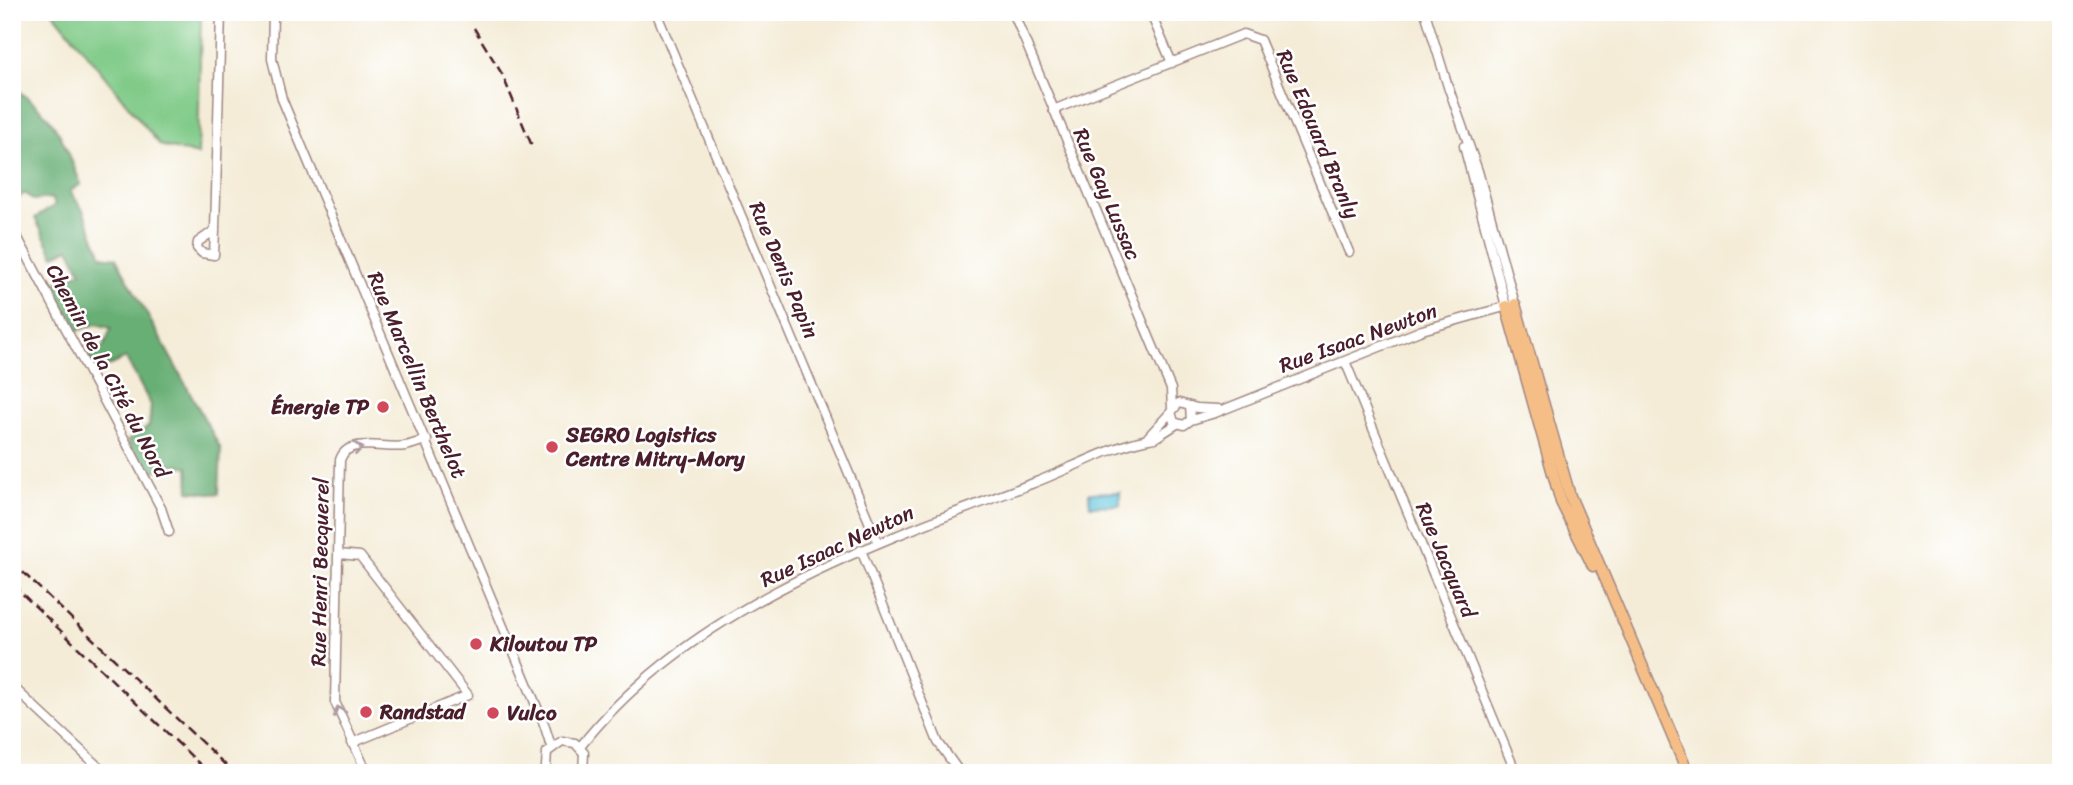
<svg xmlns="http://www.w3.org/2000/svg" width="2073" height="785" font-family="Sriracha,sans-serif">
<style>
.green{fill:#80cb88;stroke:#65755a;stroke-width:2}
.forest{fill:#68af74;stroke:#596750;stroke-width:2}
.water{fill:#5fc5dd;stroke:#547284;stroke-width:2}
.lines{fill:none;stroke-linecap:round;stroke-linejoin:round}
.minor-casing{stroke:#9f8681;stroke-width:11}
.major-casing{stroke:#9f8681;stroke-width:13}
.minor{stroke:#fff;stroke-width:8}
.major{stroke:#f6be87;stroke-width:10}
.rail{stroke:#4a1f2b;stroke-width:2.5;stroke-dasharray:10 5;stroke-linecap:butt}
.oneway{stroke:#ae9aa0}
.poi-dot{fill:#d1495b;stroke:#fff;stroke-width:2.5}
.labels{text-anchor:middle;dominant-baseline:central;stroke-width:5;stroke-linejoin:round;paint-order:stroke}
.street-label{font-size:21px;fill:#4a1f2b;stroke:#fff}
.poi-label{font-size:21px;font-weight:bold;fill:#4a1f2b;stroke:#fff;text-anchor:start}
</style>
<rect width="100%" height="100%" fill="#fff"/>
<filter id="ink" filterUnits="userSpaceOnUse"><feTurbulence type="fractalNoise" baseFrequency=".0143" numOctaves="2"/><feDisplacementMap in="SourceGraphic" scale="14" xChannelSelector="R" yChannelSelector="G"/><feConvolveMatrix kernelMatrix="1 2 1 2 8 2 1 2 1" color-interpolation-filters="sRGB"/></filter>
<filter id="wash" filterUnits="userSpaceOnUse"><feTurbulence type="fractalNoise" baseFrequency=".00686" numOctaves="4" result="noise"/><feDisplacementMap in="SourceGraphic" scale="28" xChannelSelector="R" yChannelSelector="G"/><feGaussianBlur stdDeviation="1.57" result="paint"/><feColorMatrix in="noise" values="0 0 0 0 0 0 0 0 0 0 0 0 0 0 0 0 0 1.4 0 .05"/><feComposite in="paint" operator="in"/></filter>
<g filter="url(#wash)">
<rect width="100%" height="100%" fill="#f4ecd7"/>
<path class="green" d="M 53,12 L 201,12 L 198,155 L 160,145 Z"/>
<path class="forest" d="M 12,86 C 59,120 60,133 81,184 L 70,191 L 83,210 L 102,256 L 116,258 L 221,449 L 219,494 L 189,491 L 188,467 L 172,464 L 146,475 L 127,441 L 149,426 L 151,405 L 126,358 L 93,374 L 85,361 L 104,346 L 111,328 L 96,324 L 74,332 L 50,285 L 81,272 L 69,248 L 54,256 L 35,218 L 55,205 L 52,198 L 33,200 L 25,193 L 12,203 Z"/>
<path class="water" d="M 1120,492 L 1120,505 L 1090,506 L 1089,493 Z"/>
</g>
<g filter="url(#ink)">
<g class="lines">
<g class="minor-casing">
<path id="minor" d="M 273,12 L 272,59 L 282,99 L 544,724 L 551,746
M 656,12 L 878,543
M 1013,12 L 1171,389 L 1172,408
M 1150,12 L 1172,63
M 1425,12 L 1449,90
M 1053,110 L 1243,34 L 1260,40 L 1349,252
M 1464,146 L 1506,306
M 12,227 L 161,508 L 169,532
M 215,230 L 198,242 L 197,248 L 202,253 L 214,255 L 215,230 L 221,12
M 1345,361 L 1516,773
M 1190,406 L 1191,420 L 1184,425 L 1174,422 L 1171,412 L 1179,403 L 1197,408 L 1218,409
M 1191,420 L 1215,413 L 1422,330 L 1515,304 L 1478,171 L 1448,86
M 1148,437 L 1171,412
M 861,550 L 938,742 L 960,773
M 339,554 L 360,556 L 468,695 L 352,743
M 12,686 L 105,773
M 580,747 C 689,608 871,544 1031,484 C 1069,470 1116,443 1155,438 L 1177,424
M 367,773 L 335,702 L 340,460 C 348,435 385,450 405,446 C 412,445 420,441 427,440
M 549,773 L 546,766 L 547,752 L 562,741 L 575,743 L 584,753 L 583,773"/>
</g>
<g class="major-casing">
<path id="major" d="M 1515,304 L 1570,496 L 1688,773
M 1506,306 L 1561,502 L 1593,566"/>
</g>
<use href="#minor" class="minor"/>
<use href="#major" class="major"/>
<path class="rail" d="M 474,28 L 502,74 L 532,146
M 12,562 L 234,773
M 12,584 L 209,773"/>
</g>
<defs><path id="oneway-chevron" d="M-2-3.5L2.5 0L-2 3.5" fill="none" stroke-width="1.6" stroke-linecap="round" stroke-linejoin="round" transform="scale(1.75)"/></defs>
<g class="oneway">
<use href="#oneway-chevron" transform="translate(358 448) rotate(-9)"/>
<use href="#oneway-chevron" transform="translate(339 711) rotate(-109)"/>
</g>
</g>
<g class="poi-dot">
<circle cx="383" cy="407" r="7"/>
<circle cx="552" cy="447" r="7"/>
<circle cx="476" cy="644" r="7"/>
<circle cx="366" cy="712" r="7"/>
<circle cx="493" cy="713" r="7"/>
</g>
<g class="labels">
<g class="street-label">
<text transform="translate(1318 134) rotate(67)">Rue Edouard Branly</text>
<text transform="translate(1107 194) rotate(67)">Rue Gay Lussac</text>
<text transform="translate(784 270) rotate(67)">Rue Denis Papin</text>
<text transform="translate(1358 338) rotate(-20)">Rue Isaac Newton</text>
<text transform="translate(108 371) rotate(62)">Chemin de la Cité du Nord</text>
<text transform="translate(417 375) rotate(67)">Rue Marcellin Berthelot</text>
<text transform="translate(837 546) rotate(-25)">Rue Isaac Newton</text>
<text transform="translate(1446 560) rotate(67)">Rue Jacquard</text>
<text transform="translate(320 572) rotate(-89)">Rue Henri Becquerel</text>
</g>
<g class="poi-label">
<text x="369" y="407" text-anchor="end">Énergie TP</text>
<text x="566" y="435">SEGRO Logistics<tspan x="566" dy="24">Centre Mitry-Mory</tspan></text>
<text x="490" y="644">Kiloutou TP</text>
<text x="380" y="712">Randstad</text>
<text x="507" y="713">Vulco</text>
</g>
</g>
<rect width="2073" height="785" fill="none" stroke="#fff" stroke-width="42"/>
</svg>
